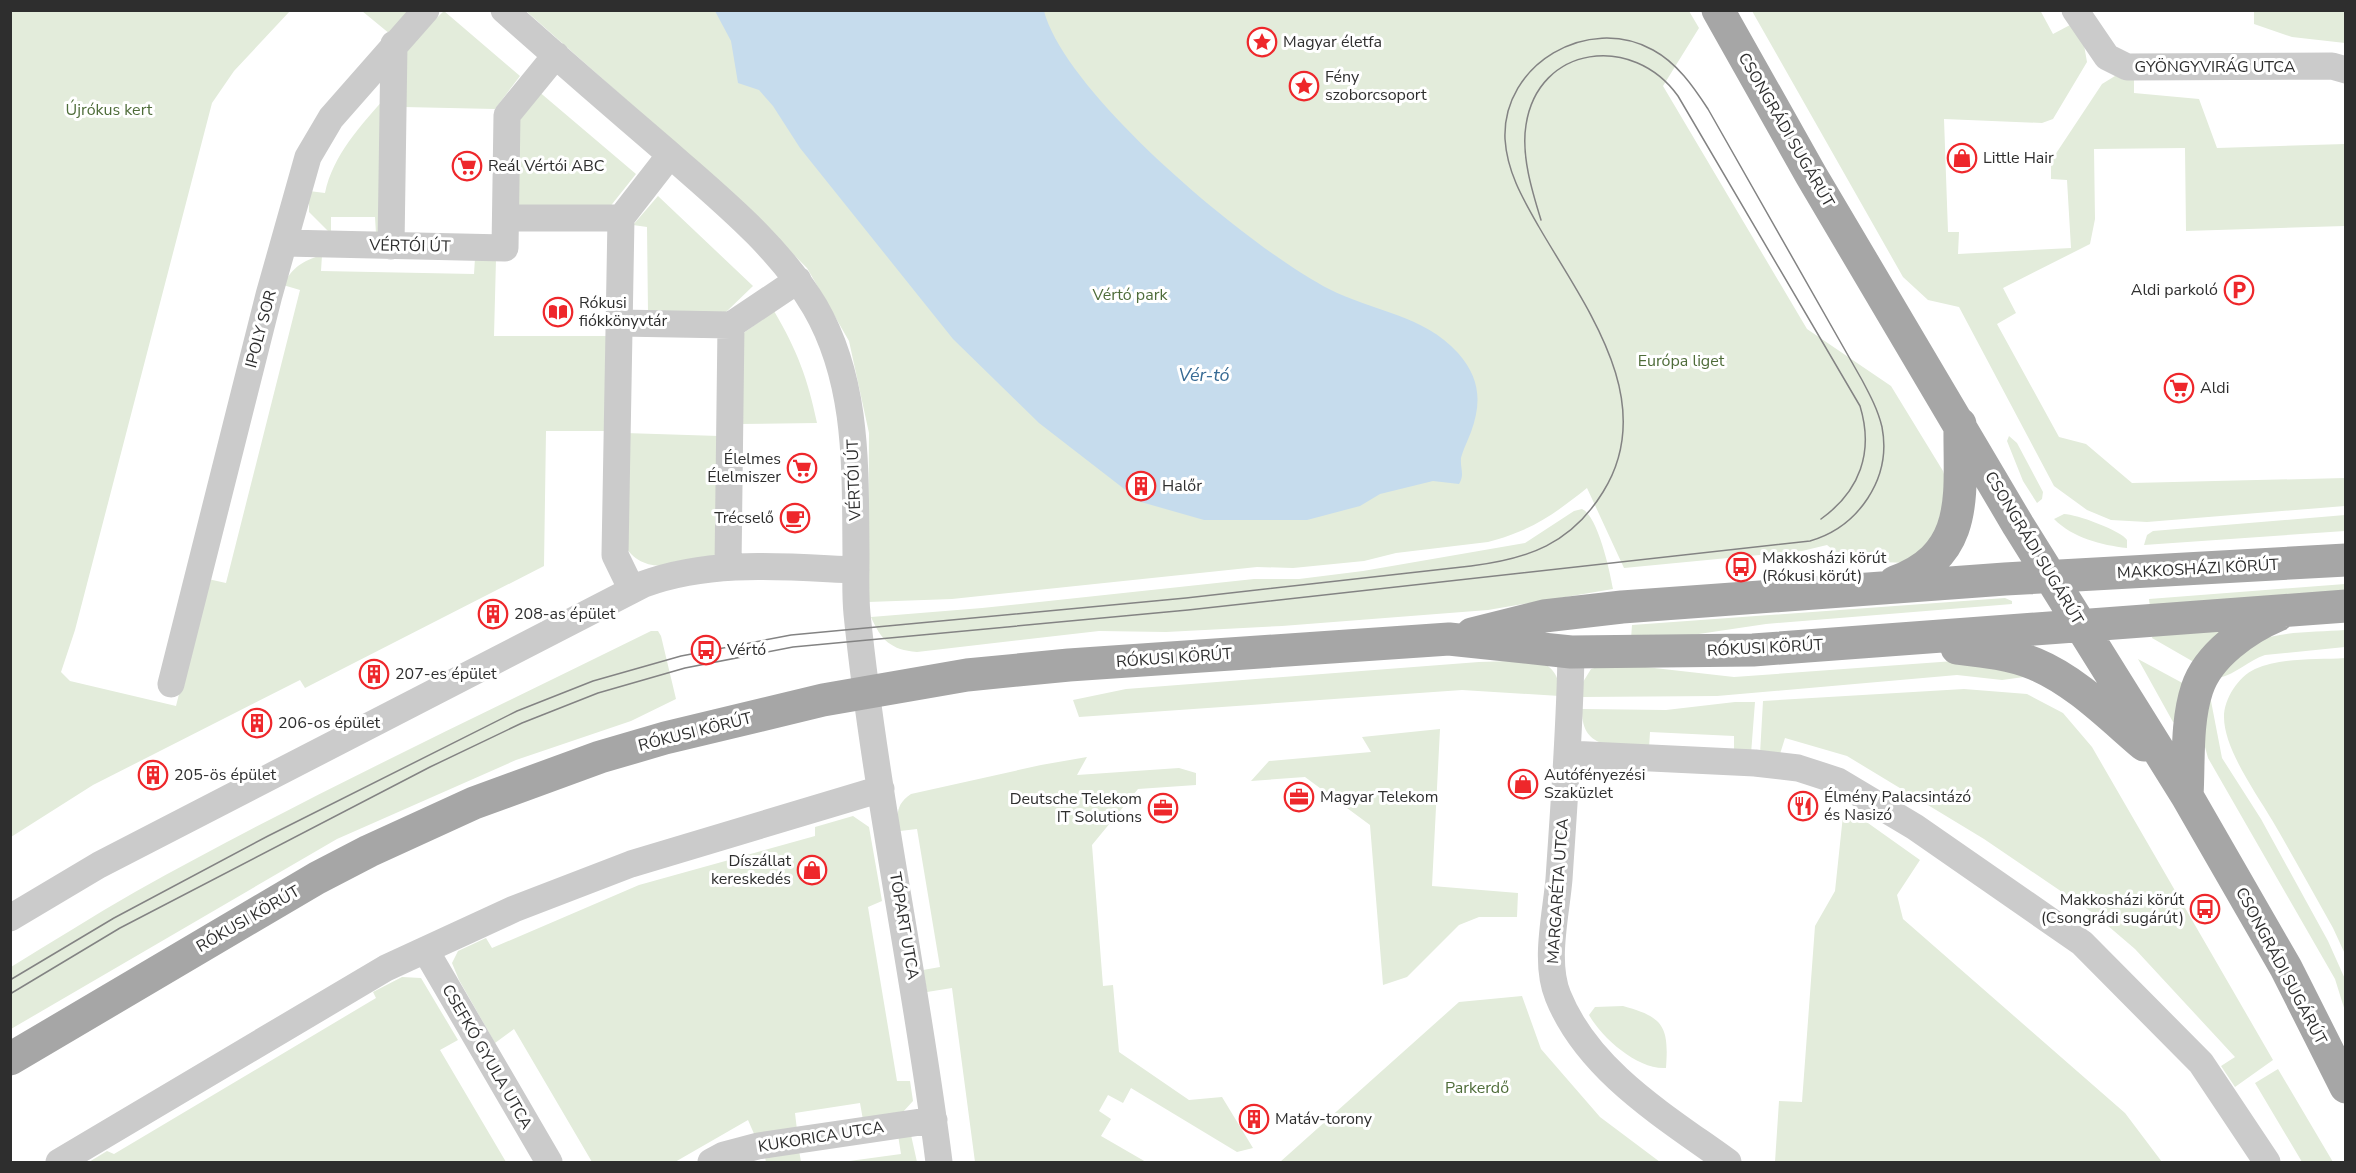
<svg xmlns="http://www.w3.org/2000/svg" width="2356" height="1173" font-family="'Nunito Sans',sans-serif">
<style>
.green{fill:#e3ecdb}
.water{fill:#c6dced}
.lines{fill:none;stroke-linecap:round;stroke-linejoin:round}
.minor{stroke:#cbcbcb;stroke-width:27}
.major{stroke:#a6a6a6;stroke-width:33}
.tram{stroke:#838383;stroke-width:1.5}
.labels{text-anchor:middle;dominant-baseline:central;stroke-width:6;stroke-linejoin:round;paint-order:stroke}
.poi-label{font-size:16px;fill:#2e2e2e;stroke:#fff;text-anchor:start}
.street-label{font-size:16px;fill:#2e2e2e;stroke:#fff}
.park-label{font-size:16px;fill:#4e6c39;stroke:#fff}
.water-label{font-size:18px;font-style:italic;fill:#386b94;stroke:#fff}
</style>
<rect width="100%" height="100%" fill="#fff"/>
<path class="green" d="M 1822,10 L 2040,10 L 2053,34 L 2070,25 L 2084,45 L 2087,62 L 2053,119 L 2042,123 L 1944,119 L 1948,232 L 1959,232 L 1958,254 L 2071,248 L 2067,180 L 2051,179 L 2051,161 L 2102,84 L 2115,76 L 2134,78 L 2134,93 L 2199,99 L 2217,148 L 2345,144 L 2345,226 L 2186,231 L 2185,148 L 2094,149 L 2095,219 L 2090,244 L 2003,288 L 2016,313 L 1997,324 L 2059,437 L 2086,444 L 2132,483 L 2345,478 L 2345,506 L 2147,522 L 2111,520 L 2087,510 L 2054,486 L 1959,307 L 1928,300 L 1903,277 L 1752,11 Z
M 10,11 L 290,11 L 234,71 L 212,103 L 75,630 L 61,672 L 70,681 L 176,706 L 208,579 L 226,583 L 300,290 L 283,285 C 293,267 302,261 322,255 L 321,271 L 474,274 L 475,258 L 496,259 L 494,336 L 606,336 L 606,431 L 546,431 L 544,566 L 305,688 L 300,680 L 93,785 L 11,837 Z
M 362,11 L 412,11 L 390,34 Z
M 444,11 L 520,76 L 495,109 L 404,107 L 402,51 Z
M 526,11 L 1689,11 L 1699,28 L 1663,86 L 1807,329 L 1891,386 L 1943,471 L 1950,493 L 1950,515 L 1910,563 L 1847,561 L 1827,545 L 1802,551 L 1624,568 L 1587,488 C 1552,516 1532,530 1488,542 L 1396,553 L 1364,561 L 1293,568 L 1257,567 L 952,599 L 868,602 L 869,433 L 849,341 L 807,268 L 736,197 Z
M 2254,11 L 2345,11 L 2345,43 L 2292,37 L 2254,24 Z
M 537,90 L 636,174 L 609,208 L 517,206 L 517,114 Z
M 386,97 L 383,230 L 376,234 L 375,217 L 331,217 L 331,234 L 309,212 L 309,191 L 325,193 C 333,155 361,125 386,97 Z
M 658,196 L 753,286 L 724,314 L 648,313 L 647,227 L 633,225 Z
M 774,311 C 797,350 808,379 817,423 L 737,424 L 738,337 Z
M 625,433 L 719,436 L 718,556 C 686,562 643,580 624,544 Z
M 2009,436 L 2017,443 L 2043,492 L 2042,499 L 2037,503 L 2023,481 L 2007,441 Z
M 1582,509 C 1598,516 1610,572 1613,589 L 1488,610 L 1282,626 L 1166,632 L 1099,631 L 917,652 C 891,650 881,640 871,617 L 982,608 L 1254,579 L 1299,579 L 1363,571 L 1525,543 L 1574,511 Z
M 2064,514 C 2076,514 2122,531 2127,540 L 2127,548 C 2101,545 2073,538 2054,519 Z
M 2345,515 L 2345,531 L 2144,545 L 2147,535 L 2153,531 Z
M 2345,584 L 2345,592 L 2150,607 L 2149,599 Z
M 2005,598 L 2012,601 L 2012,604 L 1766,624 L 1692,635 L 1631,639 L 1632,625 Z
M 2224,630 L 2199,665 L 2152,638 L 2153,634 Z
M 2345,630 L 2345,647 L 2265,655 C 2249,660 2236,674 2219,678 C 2222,672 2225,662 2230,657 C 2260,629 2308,633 2345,630 Z
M 651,631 L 658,631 L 661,636 L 676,699 L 631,721 L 516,760 L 337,839 L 11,1029 L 11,967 C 52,942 93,916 135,892 C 303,798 479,716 651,631 Z
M 2345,658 L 2346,658 L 2345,954 L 2333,928 C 2313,892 2293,856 2272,820 C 2256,793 2224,749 2224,717 C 2224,699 2238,677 2255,669 C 2281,657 2317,660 2345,658 Z
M 1982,659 L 2024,677 L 2002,680 L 1957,675 L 1717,696 L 1581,697 L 1583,682 L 1591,669 L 1610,663 L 1734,677 Z
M 2138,659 L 2188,686 L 2178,724 L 2173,722 Z
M 1537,660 C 1556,668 1559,678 1560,696 L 1462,690 L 1079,717 L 1073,700 L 1126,689 L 1479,662 Z
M 1964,689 L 2027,694 L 2063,713 L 2092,747 L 2273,1060 L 2235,1087 L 2221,1066 L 2235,1057 L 2135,949 L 2093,913 L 1984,839 L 1847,756 L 1785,738 L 1780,754 L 1760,754 L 1763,701 Z
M 2203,697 L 2211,701 L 2222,758 L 2261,819 L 2328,941 L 2345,979 L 2345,1011 L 2335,979 L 2208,758 L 2202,736 Z
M 1735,702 L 1755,702 L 1751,754 L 1734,752 L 1734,736 L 1650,732 L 1649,748 C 1617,745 1581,752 1582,709 L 1666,710 Z
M 1440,729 L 1432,886 L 1518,893 L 1517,917 L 1479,917 L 1459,925 L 1407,977 L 1383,985 L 1370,825 L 1305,777 L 1251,781 L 1269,761 L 1371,752 L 1362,737 Z
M 1087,757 L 1077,775 L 1179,768 L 1196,773 L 1196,785 L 1138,789 L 1092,845 L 1103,986 L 1113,985 L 1119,1052 L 1189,1100 L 1222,1097 L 1253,1148 L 1237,1152 L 1131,1088 L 1123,1103 L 1108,1095 L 1099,1111 L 1111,1119 L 1101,1136 L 1146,1162 L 975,1162 L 952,988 L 927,992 L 923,970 L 940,967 L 917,829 L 900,831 C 896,815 896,804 911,794 L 1041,765 Z
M 1844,806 L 1920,860 L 1897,895 L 1903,919 L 2125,1113 L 2162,1162 L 1775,1162 L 1779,1101 L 1802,1102 L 1815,926 L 1835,891 Z
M 853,816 L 869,827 L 882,901 L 868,907 L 897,1081 L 910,1081 L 913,1101 L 902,1113 L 863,1120 L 860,1103 L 795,1113 L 797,1130 L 755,1136 L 748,1120 L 675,1162 L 592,1162 L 514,1029 L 495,1043 L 459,980 L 452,963 L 458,951 L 486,938 L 492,948 L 639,885 L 815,836 L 815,827 Z
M 402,977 L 421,978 L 458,1040 L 440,1050 L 506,1162 L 89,1162 L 107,1151 L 114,1154 L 376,998 L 373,992 Z
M 1522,996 L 1541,1049 L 1600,1117 L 1660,1162 L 1280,1162 L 1459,1002 Z
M 1623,1006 C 1664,1017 1669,1027 1666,1068 C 1638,1070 1602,1038 1589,1015 L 1595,1007 Z
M 2278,1069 L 2330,1157 L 2333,1162 L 2302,1162 L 2255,1083 Z
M 898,1135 L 911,1135 L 917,1162 L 842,1162 L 901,1154 Z
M 799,1150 L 801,1162 L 766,1162 L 765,1157 Z"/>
<path class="water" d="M 715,11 L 1044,11 C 1066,95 1251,249 1329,289 C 1372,311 1424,315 1458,353 C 1480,378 1482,402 1471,432 C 1468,440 1463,450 1461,458 C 1460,469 1465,474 1459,484 L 1433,481 L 1380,494 L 1360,506 L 1307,520 L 1204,520 L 1141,502 L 1039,423 L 953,339 L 800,148 L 773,106 L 759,90 L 738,83 L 731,41 Z"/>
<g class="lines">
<path class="minor" d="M 504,10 C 558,58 612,105 667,152 C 720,199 778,245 815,307 C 859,383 855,470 856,555 C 856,574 855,594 857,614 C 876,798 916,979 939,1162
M 2075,10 L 2107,57 L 2127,67 L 2332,66 L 2346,70
M 506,218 L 621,218
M 285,243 L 505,248 L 507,115 L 556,55
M 391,246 L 394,44
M 619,323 L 731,325
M 728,566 L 731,325 L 798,280
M 632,590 L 615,555 L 621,218 L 670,155
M 1571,652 C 1570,728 1564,803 1559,879 C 1556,915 1544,962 1558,996 C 1588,1071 1666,1117 1728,1162
M 171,684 L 269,295 L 308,157 L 331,118 L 426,10
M 1568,754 L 1755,763 L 1798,768 L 1838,781 L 1915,827 L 2082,943 L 2201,1063 L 2267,1162
M 10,918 L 99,865 L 644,584 C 713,559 785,567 856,570
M 426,951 L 549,1162
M 59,1162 L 386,968 L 514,909 L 631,864 L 881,789
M 711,1162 L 724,1155 L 758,1146 L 934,1120"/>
<path class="major" d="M 1718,10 L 1811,175 L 2018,525 L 2187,796 L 2286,968 L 2346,1087
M 1895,582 C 1972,554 1959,492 1960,424
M 1472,634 L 1544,616 L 1622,607 L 2005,579 L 2346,560
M 1957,648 C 1983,651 2011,654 2035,664 C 2076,681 2111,717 2144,745
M 2187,796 C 2189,762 2186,722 2197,689 C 2208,655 2247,628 2278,615
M 10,1059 L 317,878 L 369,851 L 474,803 L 600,757 L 665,738 L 823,700 L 967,675 L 1069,665 L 1449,639 L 1571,652 L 1753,650 L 2346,606"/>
<path class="tram" d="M 1541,220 C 1532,191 1521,155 1526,125 C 1538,45 1633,33 1678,96 L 1860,406 C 1874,452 1860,491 1821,519
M 10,980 L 114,918 L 268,836 L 517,711 L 593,681 L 681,656 L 791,635 L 1186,598 L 1471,566 C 1528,559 1571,544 1603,492 C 1660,401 1584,305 1539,227 C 1523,199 1507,172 1505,139 C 1502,64 1588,14 1653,50 C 1677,63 1693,86 1708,109 L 1862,380 C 1870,395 1878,410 1882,427 C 1892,479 1858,527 1810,541 L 1188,610 L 793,647 L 685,668 L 598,693 L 522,723 L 430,767 L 120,928 L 10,994"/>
</g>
<defs>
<g id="sight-ring" transform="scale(1.5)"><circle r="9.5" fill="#fff" stroke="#ee272b" stroke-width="1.5"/><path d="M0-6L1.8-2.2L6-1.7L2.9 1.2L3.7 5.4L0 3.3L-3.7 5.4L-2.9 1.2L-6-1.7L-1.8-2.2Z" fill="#ee272b"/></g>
<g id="shop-ring" transform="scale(1.5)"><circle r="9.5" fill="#fff" stroke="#ee272b" stroke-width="1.5"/><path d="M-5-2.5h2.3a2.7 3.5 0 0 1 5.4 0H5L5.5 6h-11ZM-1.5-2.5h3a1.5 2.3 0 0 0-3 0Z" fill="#ee272b"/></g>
<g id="supermarket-ring" transform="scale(1.5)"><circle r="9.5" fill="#fff" stroke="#ee272b" stroke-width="1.5"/><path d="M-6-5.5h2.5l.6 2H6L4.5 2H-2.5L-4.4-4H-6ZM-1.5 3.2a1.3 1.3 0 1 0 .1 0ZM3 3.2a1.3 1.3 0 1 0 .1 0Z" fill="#ee272b"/></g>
<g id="parking-ring" transform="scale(1.5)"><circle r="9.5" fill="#fff" stroke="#ee272b" stroke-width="1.5"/><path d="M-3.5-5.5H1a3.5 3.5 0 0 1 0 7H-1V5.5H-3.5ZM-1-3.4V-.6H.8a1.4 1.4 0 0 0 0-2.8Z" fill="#ee272b"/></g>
<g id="library-ring" transform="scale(1.5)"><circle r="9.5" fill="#fff" stroke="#ee272b" stroke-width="1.5"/><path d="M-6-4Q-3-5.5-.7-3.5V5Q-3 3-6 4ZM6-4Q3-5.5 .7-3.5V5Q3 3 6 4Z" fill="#ee272b"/></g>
<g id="building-ring" transform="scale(1.5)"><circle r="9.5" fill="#fff" stroke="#ee272b" stroke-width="1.5"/><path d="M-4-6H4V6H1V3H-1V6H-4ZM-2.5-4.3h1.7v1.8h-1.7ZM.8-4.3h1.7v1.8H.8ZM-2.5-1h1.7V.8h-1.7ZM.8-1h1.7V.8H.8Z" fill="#ee272b"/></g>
<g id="cafe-ring" transform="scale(1.5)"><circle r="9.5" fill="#fff" stroke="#ee272b" stroke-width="1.5"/><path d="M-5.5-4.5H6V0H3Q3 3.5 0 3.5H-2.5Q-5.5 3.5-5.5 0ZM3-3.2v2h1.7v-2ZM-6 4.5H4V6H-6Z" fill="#ee272b"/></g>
<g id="bus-ring" transform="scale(1.5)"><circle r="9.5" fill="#fff" stroke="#ee272b" stroke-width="1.5"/><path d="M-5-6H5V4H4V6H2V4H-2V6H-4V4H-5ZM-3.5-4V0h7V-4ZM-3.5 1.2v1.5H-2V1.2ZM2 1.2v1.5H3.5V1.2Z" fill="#ee272b"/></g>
<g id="office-ring" transform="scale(1.5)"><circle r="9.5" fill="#fff" stroke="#ee272b" stroke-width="1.5"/><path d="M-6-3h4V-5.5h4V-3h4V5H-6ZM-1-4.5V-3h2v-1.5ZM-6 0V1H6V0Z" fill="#ee272b"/></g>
<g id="restaurant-ring" transform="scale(1.5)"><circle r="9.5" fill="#fff" stroke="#ee272b" stroke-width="1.5"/><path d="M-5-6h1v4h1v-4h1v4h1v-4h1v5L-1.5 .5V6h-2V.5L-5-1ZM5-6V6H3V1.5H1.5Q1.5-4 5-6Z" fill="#ee272b"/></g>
</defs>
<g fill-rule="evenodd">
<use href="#sight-ring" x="1262" y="42"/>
<use href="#sight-ring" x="1304" y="86"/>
<use href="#shop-ring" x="1962" y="158"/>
<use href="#supermarket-ring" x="467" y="166"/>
<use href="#parking-ring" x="2239" y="290"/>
<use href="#library-ring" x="558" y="312"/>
<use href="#supermarket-ring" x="2179" y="388"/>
<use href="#supermarket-ring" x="802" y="468"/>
<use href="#building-ring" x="1141" y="486"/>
<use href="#cafe-ring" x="795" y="518"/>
<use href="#bus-ring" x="1741" y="567"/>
<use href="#building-ring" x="493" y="614"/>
<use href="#bus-ring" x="706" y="650"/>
<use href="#building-ring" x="374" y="674"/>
<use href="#building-ring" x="257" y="723"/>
<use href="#building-ring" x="153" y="775"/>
<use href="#shop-ring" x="1523" y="784"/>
<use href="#office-ring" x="1299" y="797"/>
<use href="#restaurant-ring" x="1803" y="806"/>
<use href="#office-ring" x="1163" y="808"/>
<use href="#shop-ring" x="812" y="870"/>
<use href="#bus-ring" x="2205" y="909"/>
<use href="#building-ring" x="1254" y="1119"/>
</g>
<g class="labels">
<g class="poi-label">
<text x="1283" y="42">Magyar életfa</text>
<text x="1325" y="77">Fény<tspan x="1325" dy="18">szoborcsoport</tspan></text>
<text x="1983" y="158">Little Hair</text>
<text x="488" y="166">Reál Vértói ABC</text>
<text x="2218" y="290" text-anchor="end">Aldi parkoló</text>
<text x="579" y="303">Rókusi<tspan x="579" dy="18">fiókkönyvtár</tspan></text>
<text x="2200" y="388">Aldi</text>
<text x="781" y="459" text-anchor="end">Élelmes<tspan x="781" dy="18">Élelmiszer</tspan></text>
<text x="1162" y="486">Halőr</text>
<text x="774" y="518" text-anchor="end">Trécselő</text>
<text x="1762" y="558">Makkosházi körút<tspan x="1762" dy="18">(Rókusi körút)</tspan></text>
<text x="514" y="614">208-as épület</text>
<text x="727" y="650">Vértó</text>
<text x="395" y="674">207-es épület</text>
<text x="278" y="723">206-os épület</text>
<text x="174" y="775">205-ös épület</text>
<text x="1544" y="775">Autófényezési<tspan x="1544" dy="18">Szaküzlet</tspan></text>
<text x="1320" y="797">Magyar Telekom</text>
<text x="1824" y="797">Élmény Palacsintázó<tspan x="1824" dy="18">és Nasizó</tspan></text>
<text x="1142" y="799" text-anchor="end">Deutsche Telekom<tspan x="1142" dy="18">IT Solutions</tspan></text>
<text x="791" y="861" text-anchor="end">Díszállat<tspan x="791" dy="18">kereskedés</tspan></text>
<text x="2184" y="900" text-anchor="end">Makkosházi körút<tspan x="2184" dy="18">(Csongrádi sugárút)</tspan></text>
<text x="1275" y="1119">Matáv-torony</text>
</g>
<g class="street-label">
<text x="2215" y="67">GYÖNGYVIRÁG UTCA</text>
<text transform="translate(1786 130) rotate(60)">CSONGRÁDI SUGÁRÚT</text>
<text transform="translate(410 246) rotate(1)">VÉRTÓI ÚT</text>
<text transform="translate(261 329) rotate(-75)">IPOLY SOR</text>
<text transform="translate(854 480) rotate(-92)">VÉRTÓI ÚT</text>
<text transform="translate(2034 548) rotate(59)">CSONGRÁDI SUGÁRÚT</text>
<text transform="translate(2198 569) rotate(-3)">MAKKOSHÁZI KÖRÚT</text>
<text transform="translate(1765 648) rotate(-3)">RÓKUSI KÖRÚT</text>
<text transform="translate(1174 658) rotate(-4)">RÓKUSI KÖRÚT</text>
<text transform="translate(695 732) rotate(-14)">RÓKUSI KÖRÚT</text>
<text transform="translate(1558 891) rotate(-86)">MARGARÉTA UTCA</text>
<text transform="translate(248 919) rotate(-30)">RÓKUSI KÖRÚT</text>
<text transform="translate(904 926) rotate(80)">TÓPART UTCA</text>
<text transform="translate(2281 966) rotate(62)">CSONGRÁDI SUGÁRÚT</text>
<text transform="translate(487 1057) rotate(60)">CSEFKÓ GYULA UTCA</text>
<text transform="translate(821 1137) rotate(-9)">KUKORICA UTCA</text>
</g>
<g class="park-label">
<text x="109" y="110">Újrókus kert</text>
<text x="1130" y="295">Vértó park</text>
<text x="1681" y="361">Európa liget</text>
<text x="1477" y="1088">Parkerdő</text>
</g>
<g class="water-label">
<text x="1204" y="375">Vér-tó</text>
</g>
</g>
<rect width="2356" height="1173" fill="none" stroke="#2e2e2e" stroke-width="24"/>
</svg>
